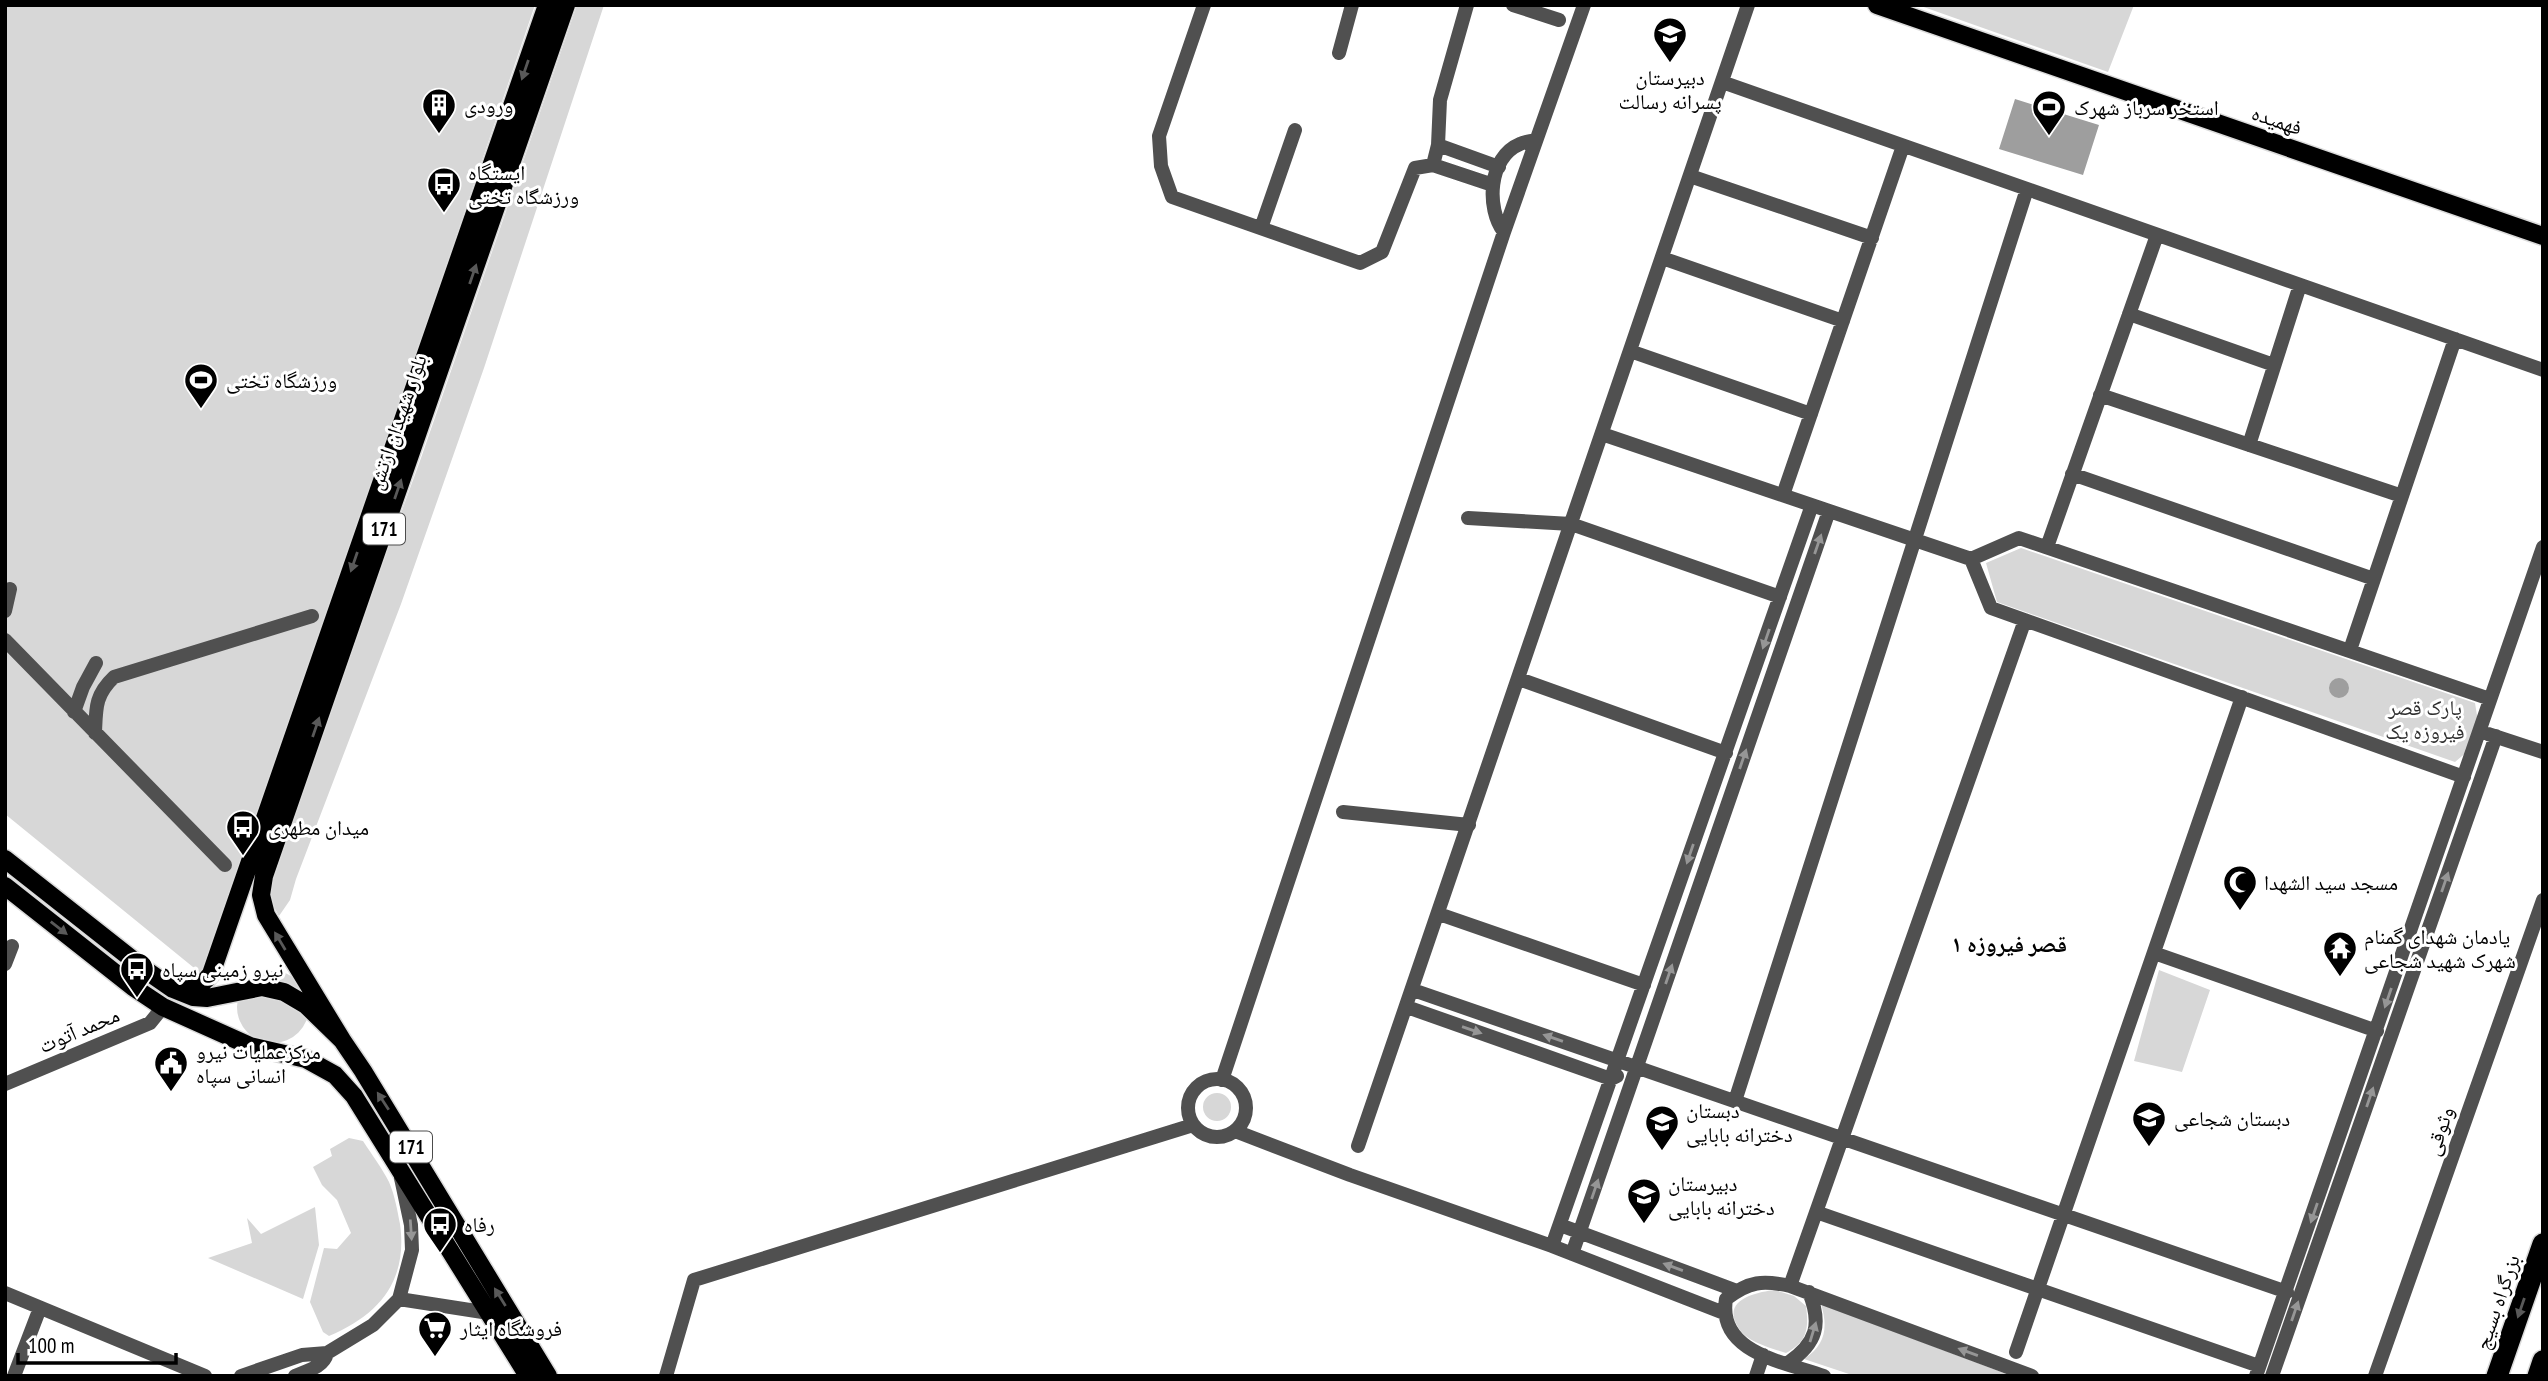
<svg xmlns="http://www.w3.org/2000/svg" width="2548" height="1381" font-family="'PT Sans Narrow','Noto Naskh Arabic',sans-serif">
<style>
.green{fill:#d7d7d7}
.water{fill:#9e9e9e}
.lines{fill:none;stroke-linecap:round;stroke-linejoin:round}
.major-casing{stroke:#dbdbdb;stroke-width:21}
.highway-casing{stroke:#dbdbdb;stroke-width:24}
.minor{stroke:#505050;stroke-width:14}
.major{stroke:#000;stroke-width:18}
.highway{stroke:#000;stroke-width:21}
.oneway{fill:#595959}
.oneway2{fill:#969696}
.labels{text-anchor:middle;dominant-baseline:central;stroke-width:6;stroke-linejoin:round;paint-order:stroke}
.shield{fill:#fff;stroke:#4c4c4c;stroke-width:2}
.shield-label{font-size:19px;font-weight:bold;fill:#000}
.poi-label{font-size:21px;fill:#000;stroke:#fff;text-anchor:start}
.street-label{font-size:21px;fill:#000;stroke:#fff}
.park-label{font-size:21px;fill:#2e2e2e;stroke:#fff}
.neighbourhood-label{font-size:23px;font-weight:bold;fill:#000;stroke:#fff}
</style>
<rect width="100%" height="100%" fill="#fff"/>
<path class="green" d="M 5,5 L 535,5 L 204,976 L 5,814 Z
M 577,5 L 604,5 L 484,368 L 401,604 L 296,879 L 290,900 L 279,916 L 266,893 L 272,869 L 421,458 Z
M 1918,5 L 2134,5 L 2108,72 Z
M 2021,548 L 2475,703 L 2481,740 L 2455,762 L 1997,602 L 1986,563 Z
M 2159,970 L 2210,990 L 2182,1072 L 2134,1061 Z
M237 1007a36 36 0 1 1 72 0a36 36 0 1 1-72 0Z
M1203 1107a14 14 0 1 1 28 0a14 14 0 1 1-28 0Z
M 349,1138 L 363,1141 C 372,1155 382,1168 389,1182 C 395,1196 397,1209 400,1224 C 408,1281 379,1315 329,1336 L 323,1332 L 310,1302 L 324,1248 L 337,1249 L 351,1233 L 337,1200 L 322,1185 L 313,1167 L 332,1156 L 330,1149 Z
M 315,1207 L 319,1245 L 303,1299 L 208,1258 L 252,1243 L 247,1218 L 261,1234 Z
M 1775,1290 L 1794,1296 L 1806,1306 C 1809,1329 1807,1342 1786,1353 C 1771,1348 1746,1342 1738,1327 C 1721,1300 1756,1292 1775,1290 Z
M 1821,1304 L 2012,1376 L 1855,1376 L 1804,1359 C 1826,1345 1828,1327 1821,1304 Z"/>
<path class="water" d="M 2015,99 L 2099,125 L 2083,175 L 1999,149 Z
M2329 688a10 10 0 1 1 20 0a10 10 0 1 1-20 0Z"/>
<g class="lines">
<g class="major-casing">
<path id="major" d="M 1877,5 L 2543,236
M 5,859 L 147,971 L 173,989 L 193,997 L 207,998 L 262,987 L 284,992 L 306,1005 L 342,1040 L 363,1071 L 548,1376
M 5,886 L 133,987 L 163,1007 L 250,1046 L 306,1059 L 335,1075 L 354,1096 L 528,1376
M 173,989 C 191,991 199,989 211,974 L 547,5
M 342,1040 L 266,915 L 261,895 L 264,876 L 566,5"/>
</g>
<g class="highway-casing">
<path id="highway" d="M 2497,1376 L 2543,1244
M 2538,1376 L 2543,1361"/>
</g>
<path class="minor" d="M 1204,5 L 1159,136 L 1161,166 L 1172,197 L 1360,263 L 1382,252 L 1415,168 L 1433,165 L 1438,145 L 1440,100 L 1467,5
M 1513,5 L 1559,20
M 1339,53 L 1352,5
M 1722,82 L 2543,370
M 1438,145 L 1499,167
M 1433,165 L 1493,185
M 1690,176 L 1872,238
M 1261,228 L 1295,130
M 1504,232 C 1486,209 1488,157 1520,144 C 1524,142 1531,141 1536,140
M 1662,258 L 1843,321
M 2129,314 L 2274,365
M 1630,351 L 1811,414
M 2100,395 L 2402,496
M 1602,434 L 1971,559 L 2019,538 L 2490,699
M 2249,445 L 2300,285
M 2072,474 L 2374,579
M 1783,495 L 1903,146
M 1468,518 L 1571,524 L 1780,597
M 2047,547 L 2157,235
M 1971,559 L 1991,608 L 2464,777
M 5,611 L 10,589
M 5,640 L 225,865
M 2350,650 L 2455,339
M 1519,679 L 1726,753
M 74,712 L 83,687 L 96,663
M 95,733 C 96,708 95,695 114,677 L 312,616
M 2488,734 L 2543,752
M 1343,812 L 1469,825
M 1439,914 L 1644,985
M 2154,953 L 2377,1031
M 5,964 L 12,946
M 1413,990 L 2287,1292
M 1407,1007 L 1611,1079 L 1617,1076
M1188 1108a29 29 0 1 1 58 0a29 29 0 1 1-58 0Z
M 1222,1080 L 1504,232 L 1584,5
M 5,1084 L 150,1023 L 163,1007
M 1735,1101 L 2027,189
M 1235,1131 L 1350,1175 L 1552,1246 L 1724,1313
M 1358,1146 L 1748,5
M 1816,1212 L 2259,1366
M 1560,1225 L 1737,1291
M 1552,1246 L 1812,505
M 1572,1254 L 1829,511
M 1790,1286 L 2025,620
M 5,1293 L 205,1376
M 399,1299 L 489,1313
M 2016,1352 L 2242,697
M 1788,1363 C 1817,1343 1822,1324 1809,1292
M 14,1376 L 40,1308
M 241,1376 L 302,1355 L 327,1353 L 373,1325 L 399,1299 L 412,1250 L 411,1225 L 401,1178
M 295,1376 C 307,1371 324,1367 327,1353
M 666,1376 L 694,1280 L 1193,1125
M 1756,1376 L 1763,1355
M 1824,1376 C 1785,1362 1717,1353 1726,1299 C 1749,1281 1763,1280 1790,1286 L 2032,1376
M 2256,1376 L 2543,547
M 2272,1376 L 2496,736
M 2375,1376 L 2543,900"/>
<use href="#major" class="major"/>
<use href="#highway" class="highway"/>
</g>
<defs><path id="oneway-solid" d="M-6-.8H1V-3.2L6.5 0L1 3.2V.8H-6Z" transform="scale(1.75)"/></defs>
<g class="oneway">
<use href="#oneway-solid" transform="translate(525 70) rotate(109)"/>
<use href="#oneway-solid" transform="translate(473 274) rotate(-71)"/>
<use href="#oneway-solid" transform="translate(398 489) rotate(-71)"/>
<use href="#oneway-solid" transform="translate(354 562) rotate(109)"/>
<use href="#oneway-solid" transform="translate(316 727) rotate(-71)"/>
<use href="#oneway-solid" transform="translate(59 928) rotate(38)"/>
<use href="#oneway-solid" transform="translate(280 941) rotate(-121)"/>
<use href="#oneway-solid" transform="translate(383 1101) rotate(-123)"/>
<use href="#oneway-solid" transform="translate(500 1297) rotate(-122)"/>
<use href="#oneway-solid" transform="translate(2521 1308) rotate(109)"/>
</g>
<g class="oneway2">
<use href="#oneway-solid" transform="translate(1818 544) rotate(-71)"/>
<use href="#oneway-solid" transform="translate(1766 639) rotate(109)"/>
<use href="#oneway-solid" transform="translate(1743 759) rotate(-71)"/>
<use href="#oneway-solid" transform="translate(1690 854) rotate(109)"/>
<use href="#oneway-solid" transform="translate(2445 882) rotate(-71)"/>
<use href="#oneway-solid" transform="translate(1669 974) rotate(-71)"/>
<use href="#oneway-solid" transform="translate(2388 998) rotate(109)"/>
<use href="#oneway-solid" transform="translate(1472 1030) rotate(19)"/>
<use href="#oneway-solid" transform="translate(1553 1038) rotate(-161)"/>
<use href="#oneway-solid" transform="translate(2370 1097) rotate(-71)"/>
<use href="#oneway-solid" transform="translate(1595 1189) rotate(-71)"/>
<use href="#oneway-solid" transform="translate(2314 1213) rotate(109)"/>
<use href="#oneway-solid" transform="translate(411 1230) rotate(86)"/>
<use href="#oneway-solid" transform="translate(1673 1267) rotate(-160)"/>
<use href="#oneway-solid" transform="translate(2295 1311) rotate(-71)"/>
<use href="#oneway-solid" transform="translate(1813 1332) rotate(-73)"/>
<use href="#oneway-solid" transform="translate(1968 1352) rotate(-160)"/>
</g>
<defs>
<g id="school-pin" transform="scale(1.75)"><path d="M0 17L-7.5 6A9.5 9.5 0 1 1 7.5 6Z" fill="#000" stroke="#fff"/><path d="M0-5L7-2L0 1L-7-2ZM-4 1L0 2.5L4 1V4Q0 6-4 4Z" fill="#fff"/></g>
<g id="building-pin" transform="scale(1.75)"><path d="M0 17L-7.5 6A9.5 9.5 0 1 1 7.5 6Z" fill="#000" stroke="#fff"/><path d="M-4-6H4V6H1V3H-1V6H-4ZM-2.5-4.3h1.7v1.8h-1.7ZM.8-4.3h1.7v1.8H.8ZM-2.5-1h1.7V.8h-1.7ZM.8-1h1.7V.8H.8Z" fill="#fff"/></g>
<g id="stadium-pin" transform="scale(1.75)"><path d="M0 17L-7.5 6A9.5 9.5 0 1 1 7.5 6Z" fill="#000" stroke="#fff"/><path d="M0-5a6.5 5 0 1 0 0 10a6.5 5 0 1 0 0-10ZM-3.5-1.8h7v3.6h-7Z" fill="#fff"/></g>
<g id="bus-pin" transform="scale(1.75)"><path d="M0 17L-7.5 6A9.5 9.5 0 1 1 7.5 6Z" fill="#000" stroke="#fff"/><path d="M-5-6H5V4H4V6H2V4H-2V6H-4V4H-5ZM-3.5-4V0h7V-4ZM-3.5 1.2v1.5H-2V1.2ZM2 1.2v1.5H3.5V1.2Z" fill="#fff"/></g>
<g id="mosque-pin" transform="scale(1.75)"><path d="M0 17L-7.5 6A9.5 9.5 0 1 1 7.5 6Z" fill="#000" stroke="#fff"/><path d="M3.5-4.9A6 6 0 1 0 3.5 4.9A5 5 0 1 1 3.5-4.9Z" fill="#fff"/></g>
<g id="temple-pin" transform="scale(1.75)"><path d="M0 17L-7.5 6A9.5 9.5 0 1 1 7.5 6Z" fill="#000" stroke="#fff"/><path d="M0-6L5-2H3V0L6.5 2.5H4V6H1.5V3h-3V6H-4V2.5H-6.5L-3 0V-2H-5Z" fill="#fff"/></g>
<g id="civic-pin" transform="scale(1.75)"><path d="M0 17L-7.5 6A9.5 9.5 0 1 1 7.5 6Z" fill="#000" stroke="#fff"/><path d="M-.6-6.5H3V-4.5H.6V-3L4-1V1h2V6H-6V1h2V-1L-.6-3ZM-1.2 2.5V6h2.4V2.5Z" fill="#fff"/></g>
<g id="supermarket-pin" transform="scale(1.75)"><path d="M0 17L-7.5 6A9.5 9.5 0 1 1 7.5 6Z" fill="#000" stroke="#fff"/><path d="M-6-5.5h2.5l.6 2H6L4.5 2H-2.5L-4.4-4H-6ZM-1.5 3.2a1.3 1.3 0 1 0 .1 0ZM3 3.2a1.3 1.3 0 1 0 .1 0Z" fill="#fff"/></g>
</defs>
<g fill-rule="evenodd">
<use href="#school-pin" x="1670" y="34"/>
<use href="#building-pin" x="439" y="105"/>
<use href="#stadium-pin" x="2049" y="107"/>
<use href="#bus-pin" x="444" y="184"/>
<use href="#stadium-pin" x="201" y="380"/>
<use href="#bus-pin" x="243" y="827"/>
<use href="#mosque-pin" x="2240" y="882"/>
<use href="#temple-pin" x="2340" y="948"/>
<use href="#bus-pin" x="137" y="969"/>
<use href="#civic-pin" x="171" y="1063"/>
<use href="#school-pin" x="2149" y="1118"/>
<use href="#school-pin" x="1662" y="1122"/>
<use href="#school-pin" x="1644" y="1195"/>
<use href="#bus-pin" x="440" y="1224"/>
<use href="#supermarket-pin" x="435" y="1328"/>
</g>
<g class="labels">
<g class="shield">
<rect x="363" y="513.5" width="42" height="31" rx="5"/>
<rect x="390" y="1131.5" width="42" height="31" rx="5"/>
</g>
<g class="shield-label">
<text x="384" y="529">171</text>
<text x="411" y="1147">171</text>
</g>
<g class="poi-label">
<text x="1670" y="77" text-anchor="middle">دبیرستان<tspan x="1670" dy="24">پسرانه رسالت</tspan></text>
<text x="464" y="105">ورودی</text>
<text x="2074" y="107">استخر سرباز شهرک</text>
<text x="468" y="172">ایستگاه<tspan x="468" dy="24">ورزشگاه تختی</tspan></text>
<text x="226" y="380">ورزشگاه تختی</text>
<text x="268" y="827">میدان مطهری</text>
<text x="2264" y="882">مسجد سید الشهدا</text>
<text x="2364" y="936">یادمان شهدای گمنام<tspan x="2364" dy="24">شهرک شهید شجاعی</tspan></text>
<text x="162" y="969">نیرو زمینی سپاه</text>
<text x="196" y="1051">مرکزعملیات نیرو<tspan x="196" dy="24">انسانی سپاه</tspan></text>
<text x="1686" y="1110">دبستان<tspan x="1686" dy="24">دخترانه بابایی</tspan></text>
<text x="2174" y="1118">دبستان شجاعی</text>
<text x="1668" y="1183">دبیرستان<tspan x="1668" dy="24">دخترانه بابایی</tspan></text>
<text x="464" y="1224">رفاه</text>
<text x="460" y="1328">فروشگاه ایثار</text>
</g>
<g class="street-label">
<text transform="translate(2277 120) rotate(19)">فهمیده</text>
<text transform="translate(397 422) rotate(-71)">بلوار شهیدان ارتش</text>
<text transform="translate(79 1030) rotate(-23)">محمد آتوت</text>
<text transform="translate(2439 1131) rotate(-71)">وثوقی</text>
<text transform="translate(2497 1302) rotate(-71)">بزرگراه بسیج</text>
</g>
<g class="park-label">
<text x="2425" y="707">پارک قصر<tspan x="2425" dy="24">فیروزه یک</tspan></text>
</g>
<g class="neighbourhood-label">
<text x="2009" y="943">قصر فیروزه ۱</text>
</g>
</g>
<rect width="2548" height="1381" fill="none" stroke="#000000" stroke-width="14"/>
<path d="M18 1353v10h158v-10" fill="none" stroke="#000000" stroke-width="3.5"/>
<text x="28" y="1353" font-size="21" fill="#000000" stroke="#ffffff" stroke-width="5" paint-order="stroke">100 m</text>
</svg>
